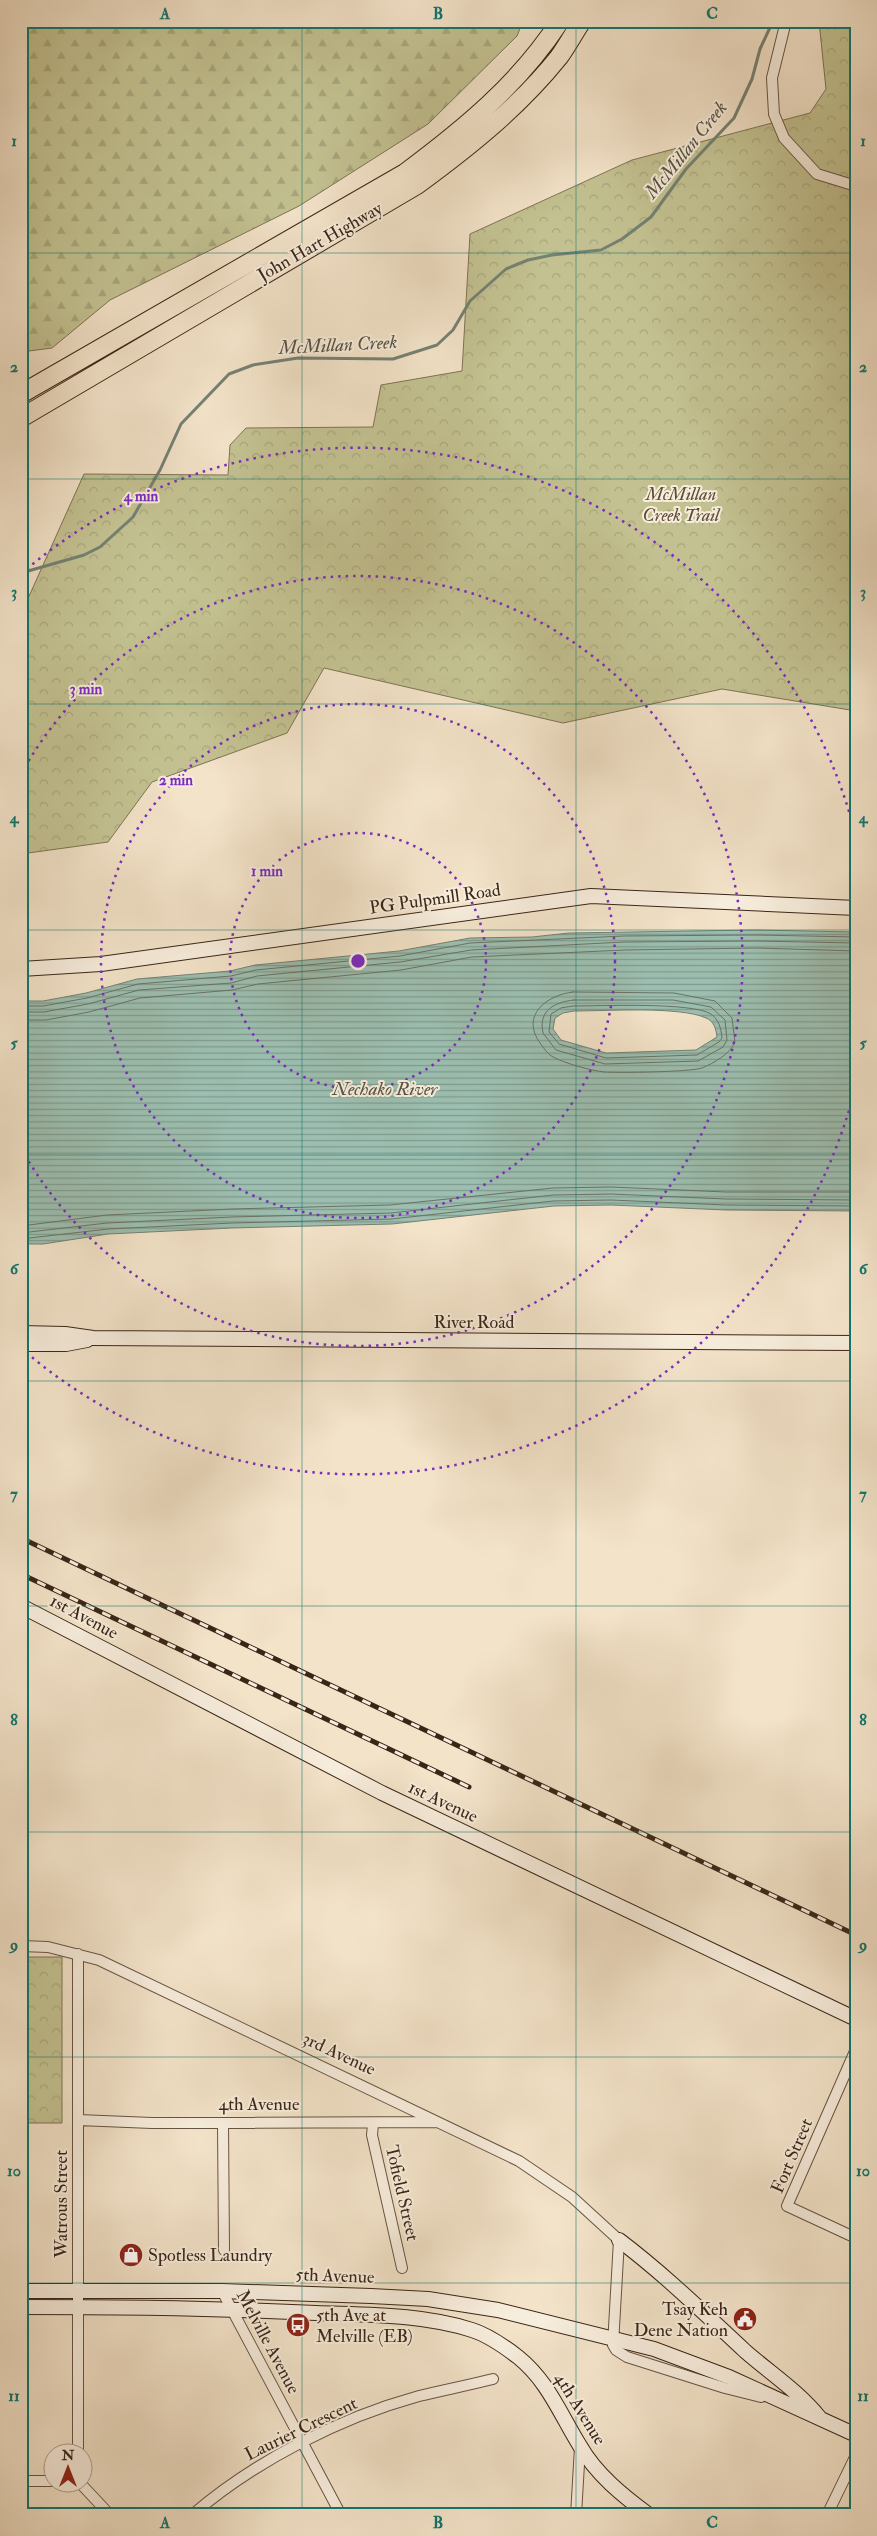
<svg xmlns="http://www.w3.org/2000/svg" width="877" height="2536" font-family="'IM FELL Double Pica',serif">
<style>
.forest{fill:url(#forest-firs);stroke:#7e7354}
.park{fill:url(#park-crowns);stroke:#7e7354}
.water{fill:url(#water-rules);stroke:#758173;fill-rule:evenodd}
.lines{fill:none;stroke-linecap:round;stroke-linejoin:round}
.shore{stroke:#6b7264;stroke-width:1}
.stream{stroke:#758173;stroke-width:3}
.street-casing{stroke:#685444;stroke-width:12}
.secondary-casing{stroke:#3a2517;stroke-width:16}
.highway-casing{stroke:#3a2517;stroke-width:20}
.street{stroke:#f7eddc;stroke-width:10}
.secondary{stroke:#f7eddc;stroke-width:14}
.highway{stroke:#f3e3c9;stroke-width:18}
.rail-casing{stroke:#3a2517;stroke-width:5}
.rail{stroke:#f7eddc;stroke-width:3;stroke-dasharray:9;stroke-linecap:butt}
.grid{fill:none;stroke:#0f766e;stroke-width:1;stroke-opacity:0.55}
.ring{fill:none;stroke:#7b2cbf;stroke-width:2.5;stroke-dasharray:2.5 5}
.labels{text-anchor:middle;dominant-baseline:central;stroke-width:4;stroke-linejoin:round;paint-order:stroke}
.street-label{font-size:18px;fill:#3a2517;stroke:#f7eddc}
.park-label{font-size:18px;font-style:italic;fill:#5c4c36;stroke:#f7eddc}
.poi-label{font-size:18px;fill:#3a2517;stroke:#f7eddc;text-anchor:start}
.water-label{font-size:19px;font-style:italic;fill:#575345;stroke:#f7eddc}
.centre{fill:#7b2cbf;stroke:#f7eddc;stroke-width:2.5}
.ring-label{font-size:15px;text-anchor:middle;font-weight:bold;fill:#7b2cbf;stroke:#f7eddc;stroke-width:4;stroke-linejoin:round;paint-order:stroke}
.neatline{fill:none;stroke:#0f766e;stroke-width:2}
.grid-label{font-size:16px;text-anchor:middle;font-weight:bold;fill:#0f766e}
</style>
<defs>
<pattern id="forest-firs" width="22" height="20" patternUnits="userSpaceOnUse" patternTransform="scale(1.25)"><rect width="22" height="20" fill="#c3c191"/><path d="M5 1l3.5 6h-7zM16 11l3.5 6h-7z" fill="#a8a67c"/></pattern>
<pattern id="park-crowns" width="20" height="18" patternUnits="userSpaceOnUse" patternTransform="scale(1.25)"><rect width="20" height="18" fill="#c3c191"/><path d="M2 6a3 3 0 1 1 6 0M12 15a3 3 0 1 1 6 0" fill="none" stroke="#a8a67c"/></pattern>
<pattern id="water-rules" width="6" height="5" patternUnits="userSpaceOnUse" patternTransform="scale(1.25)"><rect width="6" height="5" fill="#9cbfb1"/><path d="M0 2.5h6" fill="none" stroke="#809b8f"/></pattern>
</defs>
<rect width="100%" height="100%" fill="#f3e3c9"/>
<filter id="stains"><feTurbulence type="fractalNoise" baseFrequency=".004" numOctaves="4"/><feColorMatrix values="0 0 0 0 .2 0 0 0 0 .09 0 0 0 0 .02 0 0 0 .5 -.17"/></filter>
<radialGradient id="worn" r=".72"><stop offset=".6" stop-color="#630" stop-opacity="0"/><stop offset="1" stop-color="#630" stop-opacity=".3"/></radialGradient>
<path class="forest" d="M 21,21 L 523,21 L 517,36 L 428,124 L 299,206 L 110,300 L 52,348 L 21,352 Z"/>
<path class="park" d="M 819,21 L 856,21 L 856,711 L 722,689 L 563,723 L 324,668 L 287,733 L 152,782 L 108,842 L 21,854 L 21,614 L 84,474 L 228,475 L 230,445 L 246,428 L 373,427 L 381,385 L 462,371 L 470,234 L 632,160 L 810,113 L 826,89 Z
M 21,1957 L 62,1957 L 62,2123 L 21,2123 Z"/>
<path class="water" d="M 756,930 L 856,932 L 856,1211 L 726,1210 L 611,1205 L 554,1206 L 392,1224 L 232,1228 L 108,1234 L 43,1244 L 21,1244 L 21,1001 L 43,1001 L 86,993 L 137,979 L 230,971 L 255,965 L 399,951 L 470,938 L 532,937 L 569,933 ZM 574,1011 C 605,1011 680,1006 706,1018 C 714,1021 716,1029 717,1037 L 696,1050 L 606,1053 L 561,1040 L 553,1029 L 555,1018 L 563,1013 Z"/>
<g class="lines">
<path class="shore" d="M 573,992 L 674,993 L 715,1001 L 732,1018 L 735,1042 C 730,1054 714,1063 702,1068 C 690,1072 619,1073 604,1072 C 589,1070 567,1064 553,1057 C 547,1054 544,1048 540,1043 C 520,1015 547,995 573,992 Z
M 574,1000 L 673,1000 L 711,1007 L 725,1020 L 727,1040 L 723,1047 L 698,1061 L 605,1064 L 556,1050 L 543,1033 C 538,1010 555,1002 574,1000 Z
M 21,1006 L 43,1006 L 87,998 L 138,984 L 231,976 L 256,970 L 400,956 L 470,943 L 624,936 L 756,935 L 856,937
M 574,1006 C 600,1006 692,1002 711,1014 C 719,1020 721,1028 722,1038 L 719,1042 L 697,1055 L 606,1058 L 559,1044 L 549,1032 L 551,1014 L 561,1008 Z
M 21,1012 L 44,1012 L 88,1004 L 139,990 L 231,983 L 257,976 L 400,962 L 471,950 L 624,942 L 756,941 L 856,943
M 21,1020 L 46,1020 L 89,1012 L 140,998 L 232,990 L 258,984 L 401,970 L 472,957 L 625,950 L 756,948 L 856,951
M 21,1226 L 107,1215 L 232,1209 L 390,1205 L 553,1188 L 611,1187 L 726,1192 L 856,1192
M 21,1233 L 107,1223 L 232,1217 L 391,1213 L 553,1195 L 611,1194 L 726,1199 L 856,1200
M 21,1239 L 108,1229 L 232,1223 L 392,1219 L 553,1201 L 611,1200 L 726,1205 L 856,1206"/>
<path class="stream" d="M 21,573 L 84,555 L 100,547 L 133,517 L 160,470 L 181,424 L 229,374 L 253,365 L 298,358 L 393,359 L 437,345 L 453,330 L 470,301 L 506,269 L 528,260 L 552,255 L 601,250 L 622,239 L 651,217 L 686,169 L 734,118 L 752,79 L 760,49 L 773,21"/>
<g class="street-casing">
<path id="street" d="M 786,21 L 772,78 L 774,114 L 784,138 L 817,174 L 856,186
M 21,1946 L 48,1947 L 99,1960 L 519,2161 L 572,2197 L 619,2240 L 613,2345 L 616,2350 L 627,2357 L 725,2388 L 761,2397
M 78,1954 L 78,2454
M 856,2049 L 787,2206 L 856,2238
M 78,2120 L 152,2123 L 437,2122
M 223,2123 L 224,2250
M 373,2124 L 372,2135 L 402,2268
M 222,2291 L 341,2515
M 21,2481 L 52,2481
M 81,2484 L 110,2515
M 192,2515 C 255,2461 339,2418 419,2396 C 444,2390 469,2385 493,2379
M 576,2515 L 580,2447
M 827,2515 L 856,2455"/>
</g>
<g class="secondary-casing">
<path id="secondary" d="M 21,969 L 101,964 L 591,896 L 856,908
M 21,1333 L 65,1334 L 93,1338 L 856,1343
M 21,1344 L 66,1344 L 87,1340
M 21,1606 L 382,1793 L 856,2019
M 619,2240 C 664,2274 704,2313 745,2351 C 770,2373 798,2391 819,2417
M 21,2291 L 222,2291 L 371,2296 L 428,2299 L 498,2310 L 654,2349 L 729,2377 L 856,2435
M 21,2307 C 119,2307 217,2308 316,2313 C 368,2315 422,2314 472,2330 C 488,2335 505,2347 518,2357 C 548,2381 560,2414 580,2446 C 596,2474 623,2496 649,2515"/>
</g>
<g class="highway-casing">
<path id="highway" d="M 21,394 L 405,173 C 464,129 519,84 560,21
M 21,418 L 417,185 C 469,147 519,107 559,57 C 567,46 574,33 582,21"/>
</g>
<use href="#street" class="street"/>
<use href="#secondary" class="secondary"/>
<use href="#highway" class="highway"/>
<g class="rail-casing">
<path id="rail" d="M 21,1538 L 856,1935
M 21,1574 L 469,1787"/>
</g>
<use href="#rail" class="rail"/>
</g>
<path class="grid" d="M 302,21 L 302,2515M 576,21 L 576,2515M 21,253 L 856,253M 21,479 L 856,479M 21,704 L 856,704M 21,930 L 856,930M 21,1155 L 856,1155M 21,1381 L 856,1381M 21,1606 L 856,1606M 21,1832 L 856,1832M 21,2057 L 856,2057M 21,2283 L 856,2283"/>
<g class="ring">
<circle cx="358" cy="961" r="128"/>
<circle cx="358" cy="961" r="257"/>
<path d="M21 774A385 385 0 1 1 21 1148"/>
<path d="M855 1089A513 513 0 0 1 21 1348M21 574A513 513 0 0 1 855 833"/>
</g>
<defs>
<g id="shop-disc" transform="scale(1.25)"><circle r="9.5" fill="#8f2418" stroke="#f7eddc"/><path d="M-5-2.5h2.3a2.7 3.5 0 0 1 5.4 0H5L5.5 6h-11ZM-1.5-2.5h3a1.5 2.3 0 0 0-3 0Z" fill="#fff"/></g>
<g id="civic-disc" transform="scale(1.25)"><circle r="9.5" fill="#8f2418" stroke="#f7eddc"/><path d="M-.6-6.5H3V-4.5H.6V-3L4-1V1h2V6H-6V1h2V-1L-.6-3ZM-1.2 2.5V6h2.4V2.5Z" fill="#fff"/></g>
<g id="bus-disc" transform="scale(1.25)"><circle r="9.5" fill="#8f2418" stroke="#f7eddc"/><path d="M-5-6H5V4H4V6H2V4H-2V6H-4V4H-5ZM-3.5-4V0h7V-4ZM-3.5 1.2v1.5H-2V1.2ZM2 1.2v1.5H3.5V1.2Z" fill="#fff"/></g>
</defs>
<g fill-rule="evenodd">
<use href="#shop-disc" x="131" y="2255"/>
<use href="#civic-disc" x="745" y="2319"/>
<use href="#bus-disc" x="298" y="2325"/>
</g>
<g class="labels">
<g class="street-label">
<text transform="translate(320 242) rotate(-30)">John Hart Highway</text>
<text transform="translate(435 899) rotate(-8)">PG Pulpmill Road</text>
<text x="474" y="1322">River Road</text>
<text transform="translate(84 1617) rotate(28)">1st Avenue</text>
<text transform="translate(443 1802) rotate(25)">1st Avenue</text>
<text transform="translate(339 2054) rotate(25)">3rd Avenue</text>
<text x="259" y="2104">4th Avenue</text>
<text transform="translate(792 2156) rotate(-67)">Fort Street</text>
<text transform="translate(402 2193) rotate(77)">Tofield Street</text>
<text transform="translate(61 2204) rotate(-90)">Watrous Street</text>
<text transform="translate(335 2276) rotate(2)">5th Avenue</text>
<text transform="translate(268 2342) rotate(62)">Melville Avenue</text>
<text transform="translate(580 2409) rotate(58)">4th Avenue</text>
<text transform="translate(301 2429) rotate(-26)">Laurier Crescent</text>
</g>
<g class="park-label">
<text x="681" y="494">McMillan<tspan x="681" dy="21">Creek Trail</tspan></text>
</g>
<g class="poi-label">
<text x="148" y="2255">Spotless Laundry</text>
<text x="728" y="2309" text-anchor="end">Tsay Keh<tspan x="728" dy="21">Dene Nation</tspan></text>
<text x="316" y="2315">5th Ave at<tspan x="316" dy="21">Melville (EB)</tspan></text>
</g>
<g class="water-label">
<text transform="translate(686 150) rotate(-51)">McMillan Creek</text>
<text transform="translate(338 345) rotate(-3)">McMillan Creek</text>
<text x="385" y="1089">Nechako River</text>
</g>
</g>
<circle cx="358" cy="961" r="8" class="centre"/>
<g class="ring-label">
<text x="141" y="501">4 min</text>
<text x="86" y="694">3 min</text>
<text x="176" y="785">2 min</text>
<text x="267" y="876">1 min</text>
</g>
<rect width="877" height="2536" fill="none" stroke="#f3e3c9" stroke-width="55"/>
<g transform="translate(68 2468)"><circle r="24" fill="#f7eddc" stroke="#ab9d8d"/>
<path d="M0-4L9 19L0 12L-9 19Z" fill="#8f2418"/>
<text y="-8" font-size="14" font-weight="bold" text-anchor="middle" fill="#3a2517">N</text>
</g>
<rect x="28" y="28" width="822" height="2480" class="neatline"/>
<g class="grid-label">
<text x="165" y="19">A</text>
<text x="438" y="19">B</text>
<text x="712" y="19">C</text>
<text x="14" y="146">1</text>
<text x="863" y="146">1</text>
<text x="14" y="372">2</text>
<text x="863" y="372">2</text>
<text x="14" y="597">3</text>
<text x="863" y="597">3</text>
<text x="14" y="823">4</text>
<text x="863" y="823">4</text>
<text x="14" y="1048">5</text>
<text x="863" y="1048">5</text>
<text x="14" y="1274">6</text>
<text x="863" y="1274">6</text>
<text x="14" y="1499">7</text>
<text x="863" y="1499">7</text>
<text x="14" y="1725">8</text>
<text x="863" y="1725">8</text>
<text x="14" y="1950">9</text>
<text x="863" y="1950">9</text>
<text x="14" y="2176">10</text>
<text x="863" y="2176">10</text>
<text x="14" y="2401">11</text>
<text x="863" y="2401">11</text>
<text x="165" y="2528">A</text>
<text x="438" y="2528">B</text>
<text x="712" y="2528">C</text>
</g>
<rect width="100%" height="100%" filter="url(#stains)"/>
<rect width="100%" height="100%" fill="url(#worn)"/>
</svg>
